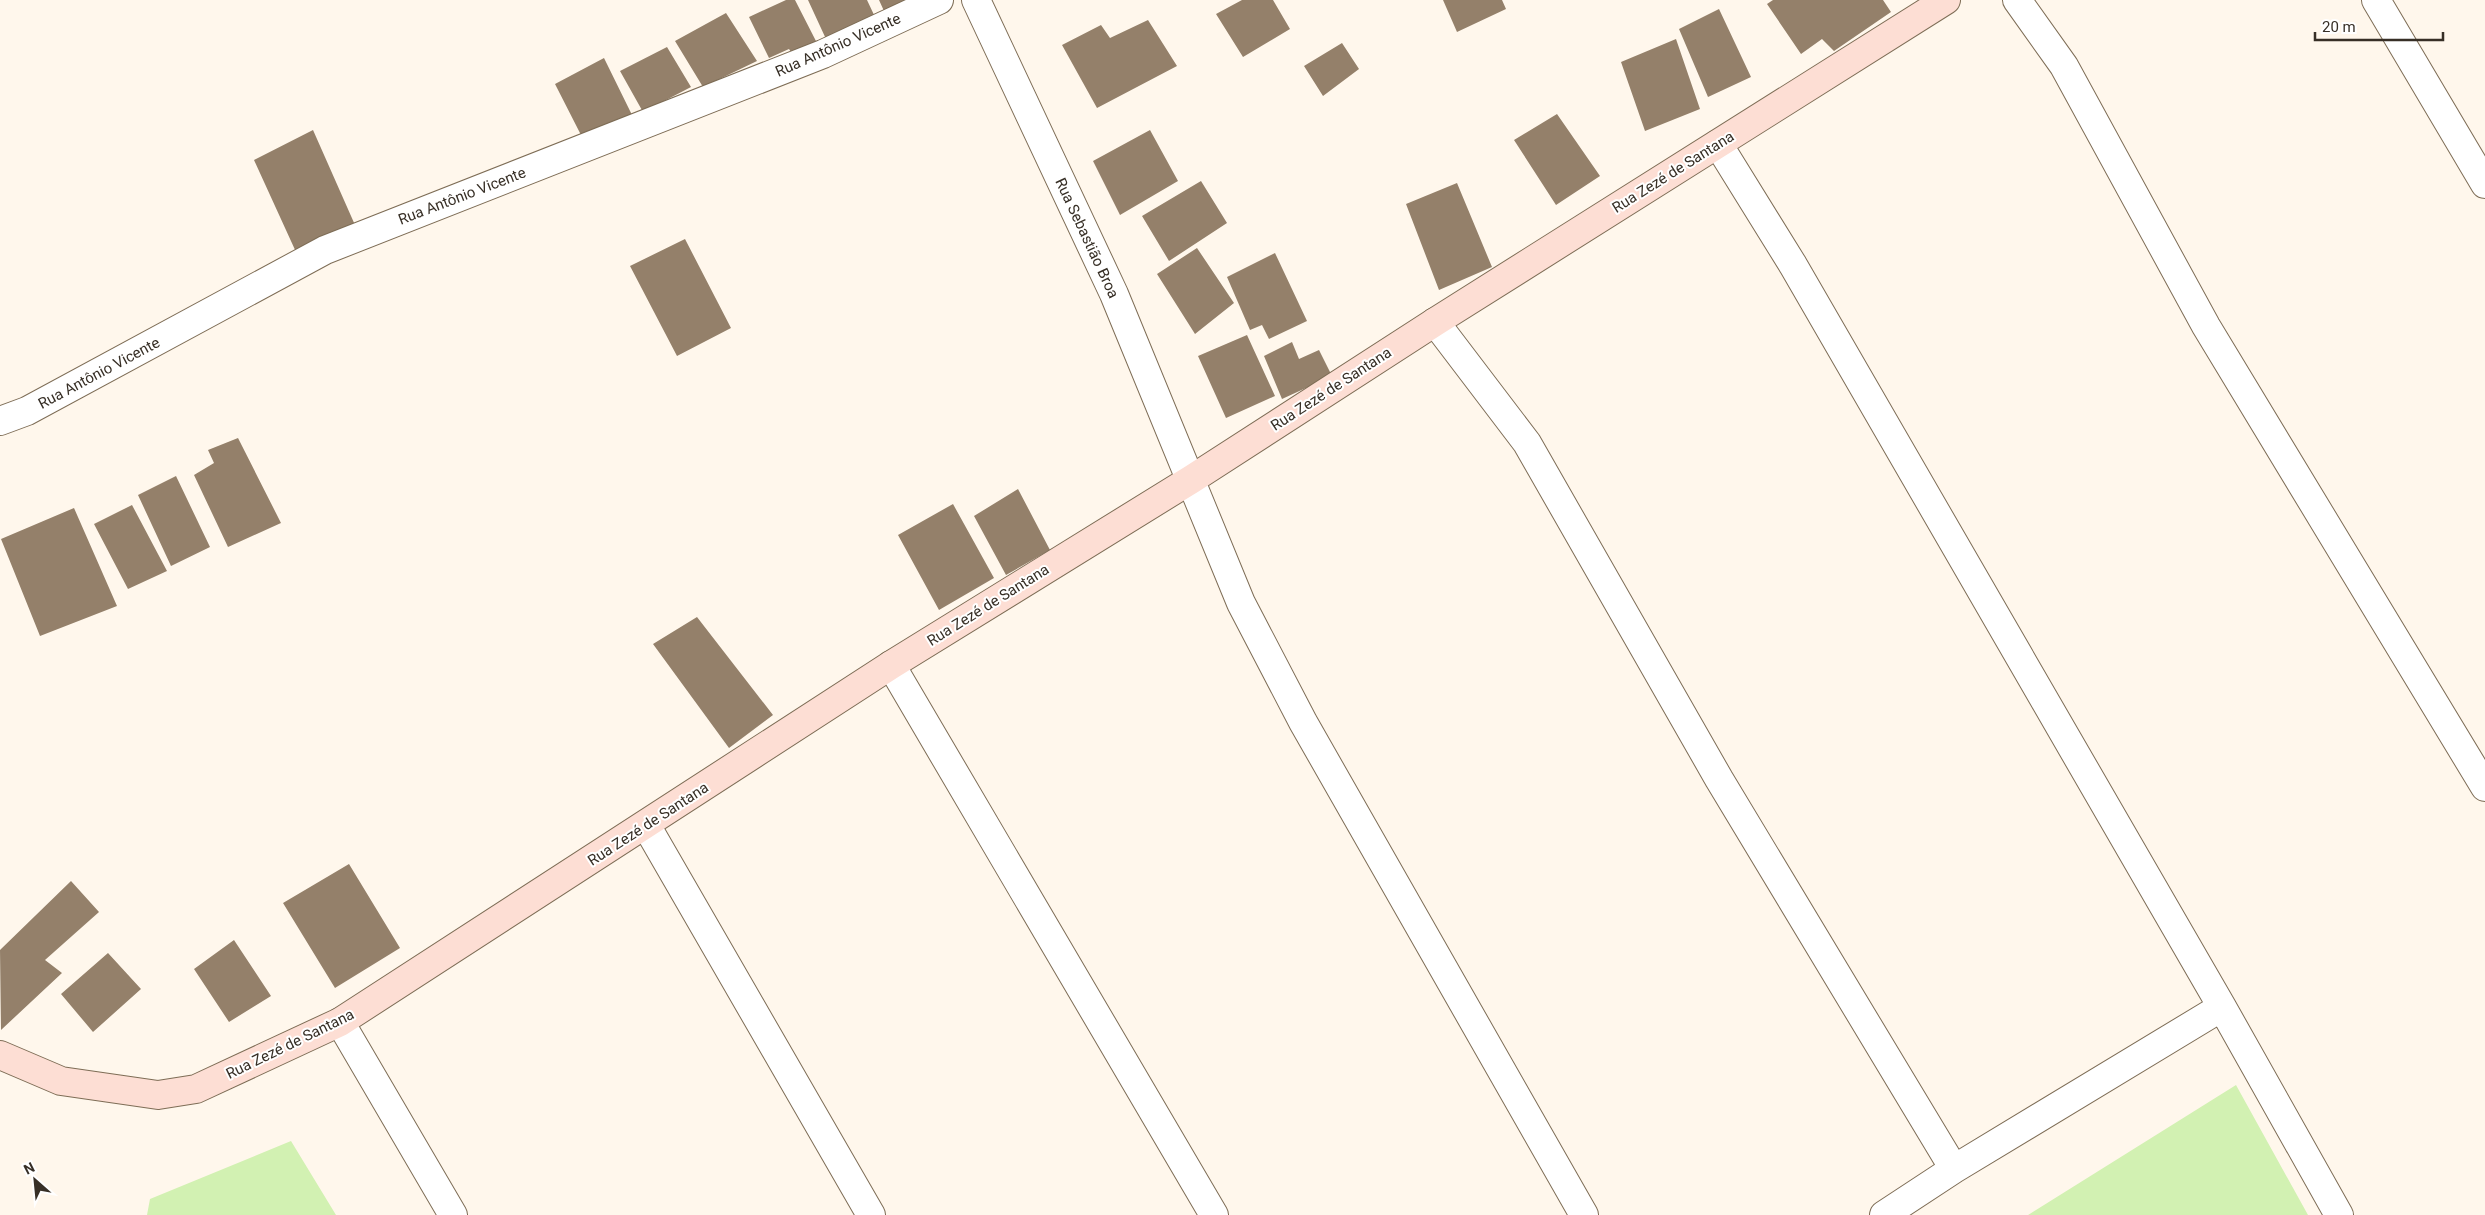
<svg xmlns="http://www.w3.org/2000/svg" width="2485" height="1215" font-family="Roboto,sans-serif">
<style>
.green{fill:#d2f1b2}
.building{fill:#94806a}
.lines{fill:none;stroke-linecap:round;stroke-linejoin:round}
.minor-casing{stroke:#7e6d56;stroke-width:30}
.secondary-casing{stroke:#7e6d56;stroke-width:30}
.minor{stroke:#fff;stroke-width:28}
.secondary{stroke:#fdded4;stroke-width:28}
.labels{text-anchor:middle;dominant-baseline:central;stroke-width:4;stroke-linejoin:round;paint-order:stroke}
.street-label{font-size:15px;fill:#372f26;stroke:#fff}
</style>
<rect width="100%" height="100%" fill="#fff7ec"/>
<path class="green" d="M 2236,1085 L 2308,1215 L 2028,1215 Z
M 291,1141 L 336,1215 L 147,1215 L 150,1199 Z"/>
<path class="building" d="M 786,0 L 795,0 L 818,45 L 793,55 L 789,49 L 769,58 L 749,17 Z
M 808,0 L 867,0 L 875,17 L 826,39 Z
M 879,0 L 912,0 L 884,11 Z
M 1242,0 L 1273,0 L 1290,29 L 1243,57 L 1216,14 Z
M 1443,0 L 1502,0 L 1506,9 L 1457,32 Z
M 1773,0 L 1883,0 L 1891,12 L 1834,51 L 1822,39 L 1801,54 L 1767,4 Z
M 1719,9 L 1751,77 L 1708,97 L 1679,29 Z
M 726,13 L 757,61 L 703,87 L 675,41 Z
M 1148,20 L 1177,66 L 1097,108 L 1062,45 L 1101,25 L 1110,38 Z
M 1676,39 L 1700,109 L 1645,131 L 1621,62 Z
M 1342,43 L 1359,69 L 1323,96 L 1304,66 Z
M 667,47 L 691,87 L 643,112 L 620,71 Z
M 604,58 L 633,117 L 581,135 L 555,84 Z
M 1557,114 L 1600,176 L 1556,205 L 1514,140 Z
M 313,130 L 355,225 L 296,252 L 254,160 Z
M 1150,130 L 1178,181 L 1120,215 L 1093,161 Z
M 1201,181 L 1227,223 L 1169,261 L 1142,216 Z
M 1457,183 L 1492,267 L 1439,290 L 1406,204 Z
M 685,239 L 731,328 L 677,356 L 630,266 Z
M 1197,248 L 1234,303 L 1195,334 L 1157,274 Z
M 1275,253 L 1307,321 L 1269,339 L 1262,325 L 1250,330 L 1227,277 Z
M 1247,335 L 1275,396 L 1226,418 L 1198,356 Z
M 1292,342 L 1299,359 L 1319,350 L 1332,376 L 1282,399 L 1264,356 Z
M 238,438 L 281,523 L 228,547 L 194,475 L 214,463 L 208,450 Z
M 176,476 L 210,547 L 171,566 L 138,495 Z
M 1018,489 L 1050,550 L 1006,575 L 974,516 Z
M 953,504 L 994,578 L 939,610 L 898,535 Z
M 132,505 L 167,571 L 128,589 L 94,524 Z
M 74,508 L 117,606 L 40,636 L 1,539 Z
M 697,617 L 773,715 L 729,748 L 653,644 Z
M 349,864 L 400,948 L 335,988 L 283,903 Z
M 71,881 L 99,912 L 45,960 L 62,973 L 1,1030 L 0,950 Z
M 234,940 L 271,996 L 229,1022 L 194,969 Z
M 108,953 L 141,989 L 93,1032 L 61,994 Z"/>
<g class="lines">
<g class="minor-casing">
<path id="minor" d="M 976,0 L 1114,294 L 1241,603 L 1303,722 L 1584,1215
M 2017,0 L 2064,66 L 2206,326 L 2485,787
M 2376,0 L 2485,184
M 1718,144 L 1793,265 L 2222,1007 L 2339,1215
M 1435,322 L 1527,443 L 1719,779 L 1954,1169
M 0,421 L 27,411 L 325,250 L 823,54 L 939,0
M 891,665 L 1214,1215
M 646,825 L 871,1215
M 340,1022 L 453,1215
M 1884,1215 L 1954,1169 L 2222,1007"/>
</g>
<g class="secondary-casing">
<path id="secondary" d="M 0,1055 L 61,1081 L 158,1095 L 196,1089 L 340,1022 L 891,665 L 1192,479 L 1435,322 L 1946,0"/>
</g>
<use href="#minor" class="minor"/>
<use href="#secondary" class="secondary"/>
</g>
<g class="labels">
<g class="street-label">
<text transform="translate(838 45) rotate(-24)">Rua Antônio Vicente</text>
<text transform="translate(1673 172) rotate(-32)">Rua Zezé de Santana</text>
<text transform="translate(462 196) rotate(-21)">Rua Antônio Vicente</text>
<text transform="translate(1087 238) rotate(65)">Rua Sebastião Broa</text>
<text transform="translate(99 373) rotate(-28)">Rua Antônio Vicente</text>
<text transform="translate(1331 389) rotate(-33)">Rua Zezé de Santana</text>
<text transform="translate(988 605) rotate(-32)">Rua Zezé de Santana</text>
<text transform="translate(648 824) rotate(-33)">Rua Zezé de Santana</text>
<text transform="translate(290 1044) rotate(-26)">Rua Zezé de Santana</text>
</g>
</g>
<g transform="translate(35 1180) rotate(333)" stroke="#ffffff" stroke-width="4" paint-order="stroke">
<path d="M0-4L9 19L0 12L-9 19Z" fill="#372f26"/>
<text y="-8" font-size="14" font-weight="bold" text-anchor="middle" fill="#372f26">N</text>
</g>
<path d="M2315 32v8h128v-8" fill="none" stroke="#372f26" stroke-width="2.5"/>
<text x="2322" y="32" font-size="15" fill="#372f26" stroke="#ffffff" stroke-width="4" paint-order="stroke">20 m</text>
</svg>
